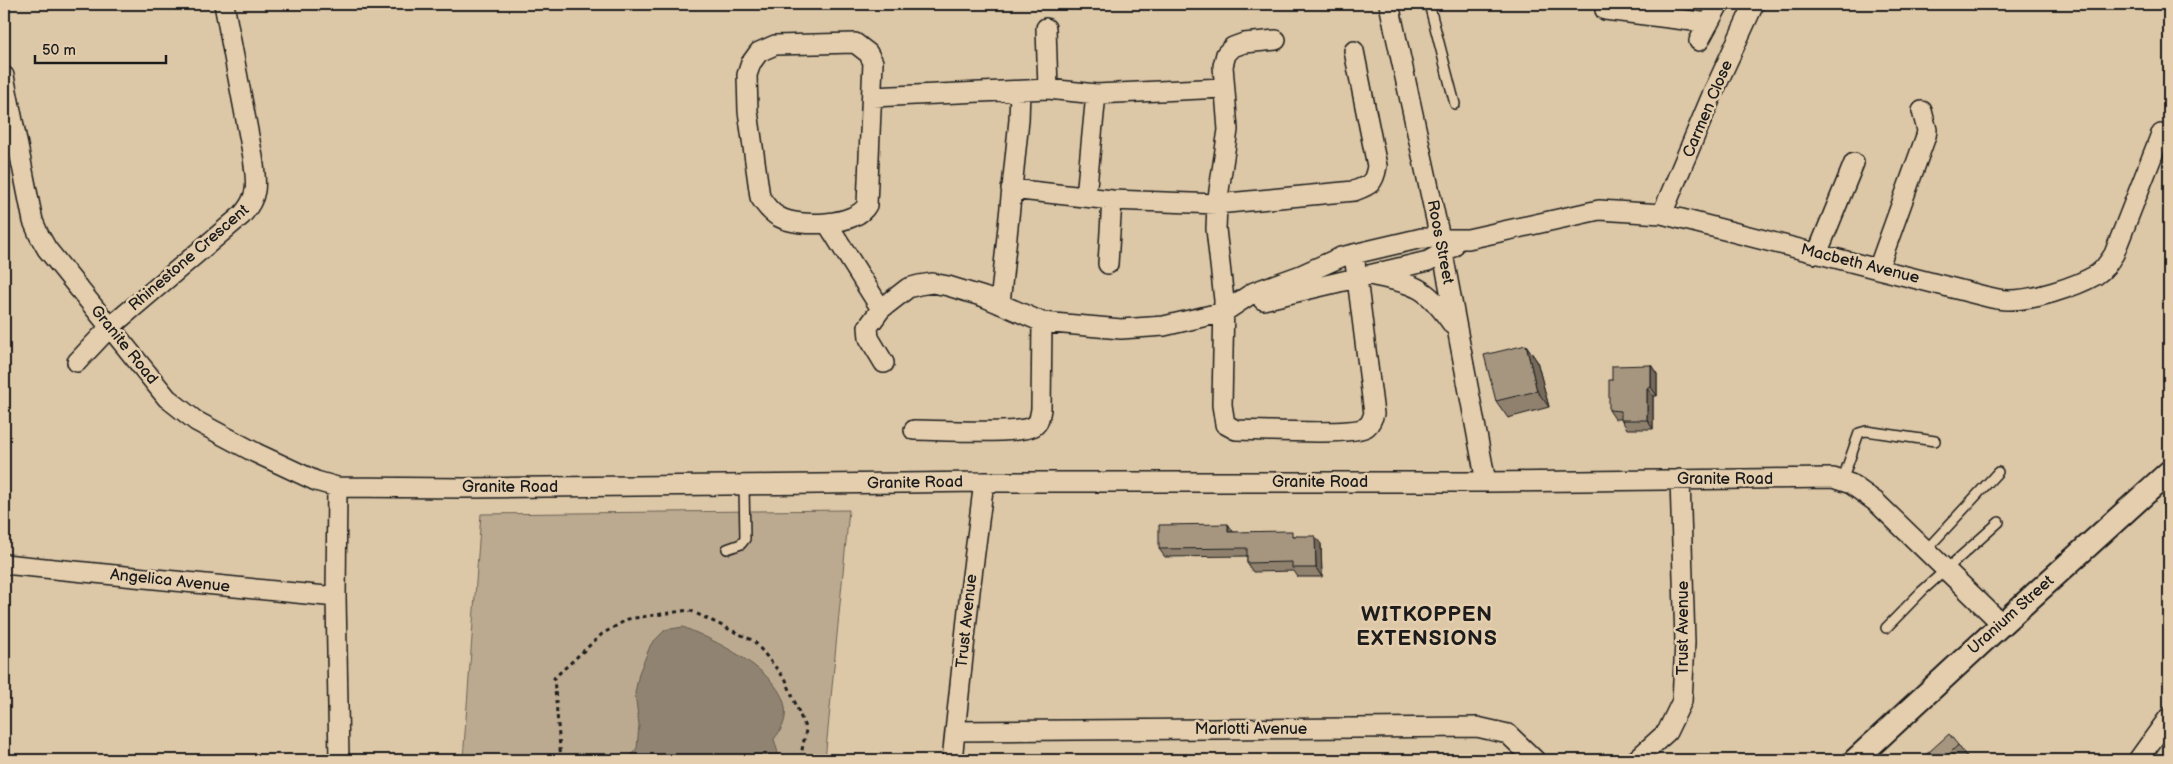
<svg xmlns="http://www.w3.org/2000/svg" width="2173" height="764" font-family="'Balsamiq Sans',sans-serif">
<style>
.green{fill:#bcaa90;stroke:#6c6356}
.water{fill:#908371;stroke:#625a4f}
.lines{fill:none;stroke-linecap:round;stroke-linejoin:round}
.service-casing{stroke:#1c1c1c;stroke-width:12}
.minor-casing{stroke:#1c1c1c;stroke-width:22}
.tertiary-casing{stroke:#1c1c1c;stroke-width:26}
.path{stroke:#1c1c1c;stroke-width:3;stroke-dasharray:4 4;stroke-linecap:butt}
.service{stroke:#e4cead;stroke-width:9}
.minor{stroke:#e4cead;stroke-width:19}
.tertiary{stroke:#e4cead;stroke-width:22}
.wall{fill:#8f816e;stroke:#1c1c1c}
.shaded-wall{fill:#74695a;stroke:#1c1c1c}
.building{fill:#a69680;stroke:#1c1c1c}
.labels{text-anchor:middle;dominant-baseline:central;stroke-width:5;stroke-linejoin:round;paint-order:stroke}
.street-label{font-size:16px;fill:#1c1c1c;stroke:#e4cead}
.district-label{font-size:21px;font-weight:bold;letter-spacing:1px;fill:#1c1c1c;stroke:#e4cead}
</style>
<rect width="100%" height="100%" fill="#dcc7a7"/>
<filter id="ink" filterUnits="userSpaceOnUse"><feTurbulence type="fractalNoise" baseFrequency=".02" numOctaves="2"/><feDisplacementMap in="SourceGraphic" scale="10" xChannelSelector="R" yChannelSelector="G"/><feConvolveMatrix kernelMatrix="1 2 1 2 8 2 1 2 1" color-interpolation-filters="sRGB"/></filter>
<g filter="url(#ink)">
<path class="green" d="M 849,510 L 825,760 L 463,760 L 481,514 Z"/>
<path class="water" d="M 683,627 C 719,642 819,688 774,739 L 780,760 L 627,760 L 637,748 L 639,725 L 635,693 L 639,673 L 651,644 L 665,630 Z"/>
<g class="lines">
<g class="service-casing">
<path id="service" d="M 1429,4 L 1455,104
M 1842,481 L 1859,433 L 1866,431 L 1935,441
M 727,549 L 741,544 L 745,539 L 744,485
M 1926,550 L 1998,472
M 1886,628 L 1922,591 L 1999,522"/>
</g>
<g class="minor-casing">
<path id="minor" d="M 1389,4 L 1440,238 L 1486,482
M 1605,10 L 1709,23
M 1046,28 L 1048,89
M 1276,40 L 1244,43 L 1233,47 L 1226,54 L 1223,66 L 1228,130 L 1217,204 L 1216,229 L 1224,300 L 1222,405 L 1225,424 L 1236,430 C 1259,430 1352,436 1366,427 C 1371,424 1372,418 1374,414 L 1354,254
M 1699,41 L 1719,4
M 855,43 L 868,53 L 873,62 L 867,205 C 856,226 799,228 779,217 C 771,213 765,205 760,197 L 748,111 L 747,75 L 751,63 L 759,52 L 775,45 Z
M 4,76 L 33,221 L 39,235 L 47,249 L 167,398 L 196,421 L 256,453 L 316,481 L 337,487 L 464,488 L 984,482 L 1486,482 L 1833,478 L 1851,484 L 1876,502 L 2002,624
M 872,97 L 1048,89 L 1096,94 L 1223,88
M 1011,189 L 1112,200 L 1217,204 L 1354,191 C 1370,185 1374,184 1377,166 L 1354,51
M 1086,196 L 1096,94
M 1662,214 L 1712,95 L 1754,4
M 827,223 L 881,309
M 1817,254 L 1854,163
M 1108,264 L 1112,200
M 1878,269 L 1926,136 L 1927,130 L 1922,111
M 1374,276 C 1418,285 1426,287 1453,325
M 1263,300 L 1428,261 L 1453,247
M 1000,304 L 1019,120 L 1020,91
M 77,362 L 109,328 L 242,215 C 260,195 256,182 253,157 L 224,4
M 884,363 L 869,338 L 868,327 L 881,309 L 908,288 L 919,285 L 932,283 L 948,286 L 984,297 L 1042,322 L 1121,329 L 1164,326 L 1224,312 L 1254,292 L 1301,275 L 1341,257 L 1422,238 L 1468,239 L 1599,210 L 1662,214 L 1984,296 C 1992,298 2000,300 2007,300 C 2032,301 2075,287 2096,275 C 2104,270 2109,262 2114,254 L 2161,134
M 914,430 C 935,430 1019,435 1034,426 C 1039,423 1040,415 1041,409 L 1042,322
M 337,487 L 336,597 L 339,760
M 4,564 L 336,597
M 955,731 L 1477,727 L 1508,734 L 1535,760
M 952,760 L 970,591 L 984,482
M 1636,760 L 1667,732 L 1682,701 L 1685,642 L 1680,479
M 2138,760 L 2169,717"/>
</g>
<g class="tertiary-casing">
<path id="tertiary" d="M 1855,760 L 2002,624 L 2169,472"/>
</g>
<path class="path" d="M 561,760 L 554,678 L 602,634 L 628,619 L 689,610 L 754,641 L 786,680 L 806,730 L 800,760"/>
<use href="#service" class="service"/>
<use href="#minor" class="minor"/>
<use href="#tertiary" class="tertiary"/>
</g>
<path class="wall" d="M 1526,345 L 1537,361 L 1549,407 L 1508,418 L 1496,401 Z
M 1651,365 L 1657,374 L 1657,396 L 1653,396 L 1653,429 L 1627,429 L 1621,419 L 1615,419 L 1609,410 L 1612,380 Z
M 1228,524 L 1233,532 L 1296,536 L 1321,544 L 1322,577 L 1298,577 L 1294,571 L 1253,572 L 1247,563 L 1247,556 L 1165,557 L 1159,549 Z
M 1958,745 L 1969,760 L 1920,760 Z"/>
<path class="shaded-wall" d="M 1526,345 L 1537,361 L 1549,407 L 1537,391 Z
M 1651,365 L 1657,374 L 1657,396 L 1651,387 Z
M 1647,388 L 1653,396 L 1653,429 L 1647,420 Z
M 1228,524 L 1234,533 L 1228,532 Z
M 1315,536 L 1321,544 L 1322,577 L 1316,568 Z"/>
<path class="building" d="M 1526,345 L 1537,391 L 1496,401 L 1484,355 Z
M 1651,365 L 1651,387 L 1647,388 L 1647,420 L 1621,420 L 1621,411 L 1609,410 L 1609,380 L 1612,380 L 1612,366 Z
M 1228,524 L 1228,532 L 1292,531 L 1292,536 L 1315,536 L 1316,568 L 1292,568 L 1292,562 L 1247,563 L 1247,548 L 1159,549 L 1159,525 Z
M 1949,734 L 1958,745 L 1943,760 L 1920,760 Z"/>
</g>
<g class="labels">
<g class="street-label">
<text transform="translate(1708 109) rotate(-67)">Carmen Close</text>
<text transform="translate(1440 242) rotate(79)">Roos Street</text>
<text transform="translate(189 258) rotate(-41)">Rhinestone Crescent</text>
<text transform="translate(1860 264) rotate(14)">Macbeth Avenue</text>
<text transform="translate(124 345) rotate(51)">Granite Road</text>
<text x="1725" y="479">Granite Road</text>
<text x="1320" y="482">Granite Road</text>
<text transform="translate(915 483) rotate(-1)">Granite Road</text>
<text x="510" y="487">Granite Road</text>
<text transform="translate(170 581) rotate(6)">Angelica Avenue</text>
<text transform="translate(2011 615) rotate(-42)">Uranium Street</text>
<text transform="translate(967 621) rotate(-84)">Trust Avenue</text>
<text transform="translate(1683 628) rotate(-90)">Trust Avenue</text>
<text x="1251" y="729">Marlotti Avenue</text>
</g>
<g class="district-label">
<text x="1427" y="614">WITKOPPEN<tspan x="1427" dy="24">EXTENSIONS</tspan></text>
</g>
</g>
<rect width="2173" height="764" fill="none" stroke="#e4cead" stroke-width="20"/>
<rect x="10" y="10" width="2153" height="744" fill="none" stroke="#1c1c1c" stroke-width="2" filter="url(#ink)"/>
<path d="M35 55v8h131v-8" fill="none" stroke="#1c1c1c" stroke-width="2.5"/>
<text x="42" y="55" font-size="15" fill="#1c1c1c" stroke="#e4cead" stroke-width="4" paint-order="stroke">50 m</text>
</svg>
